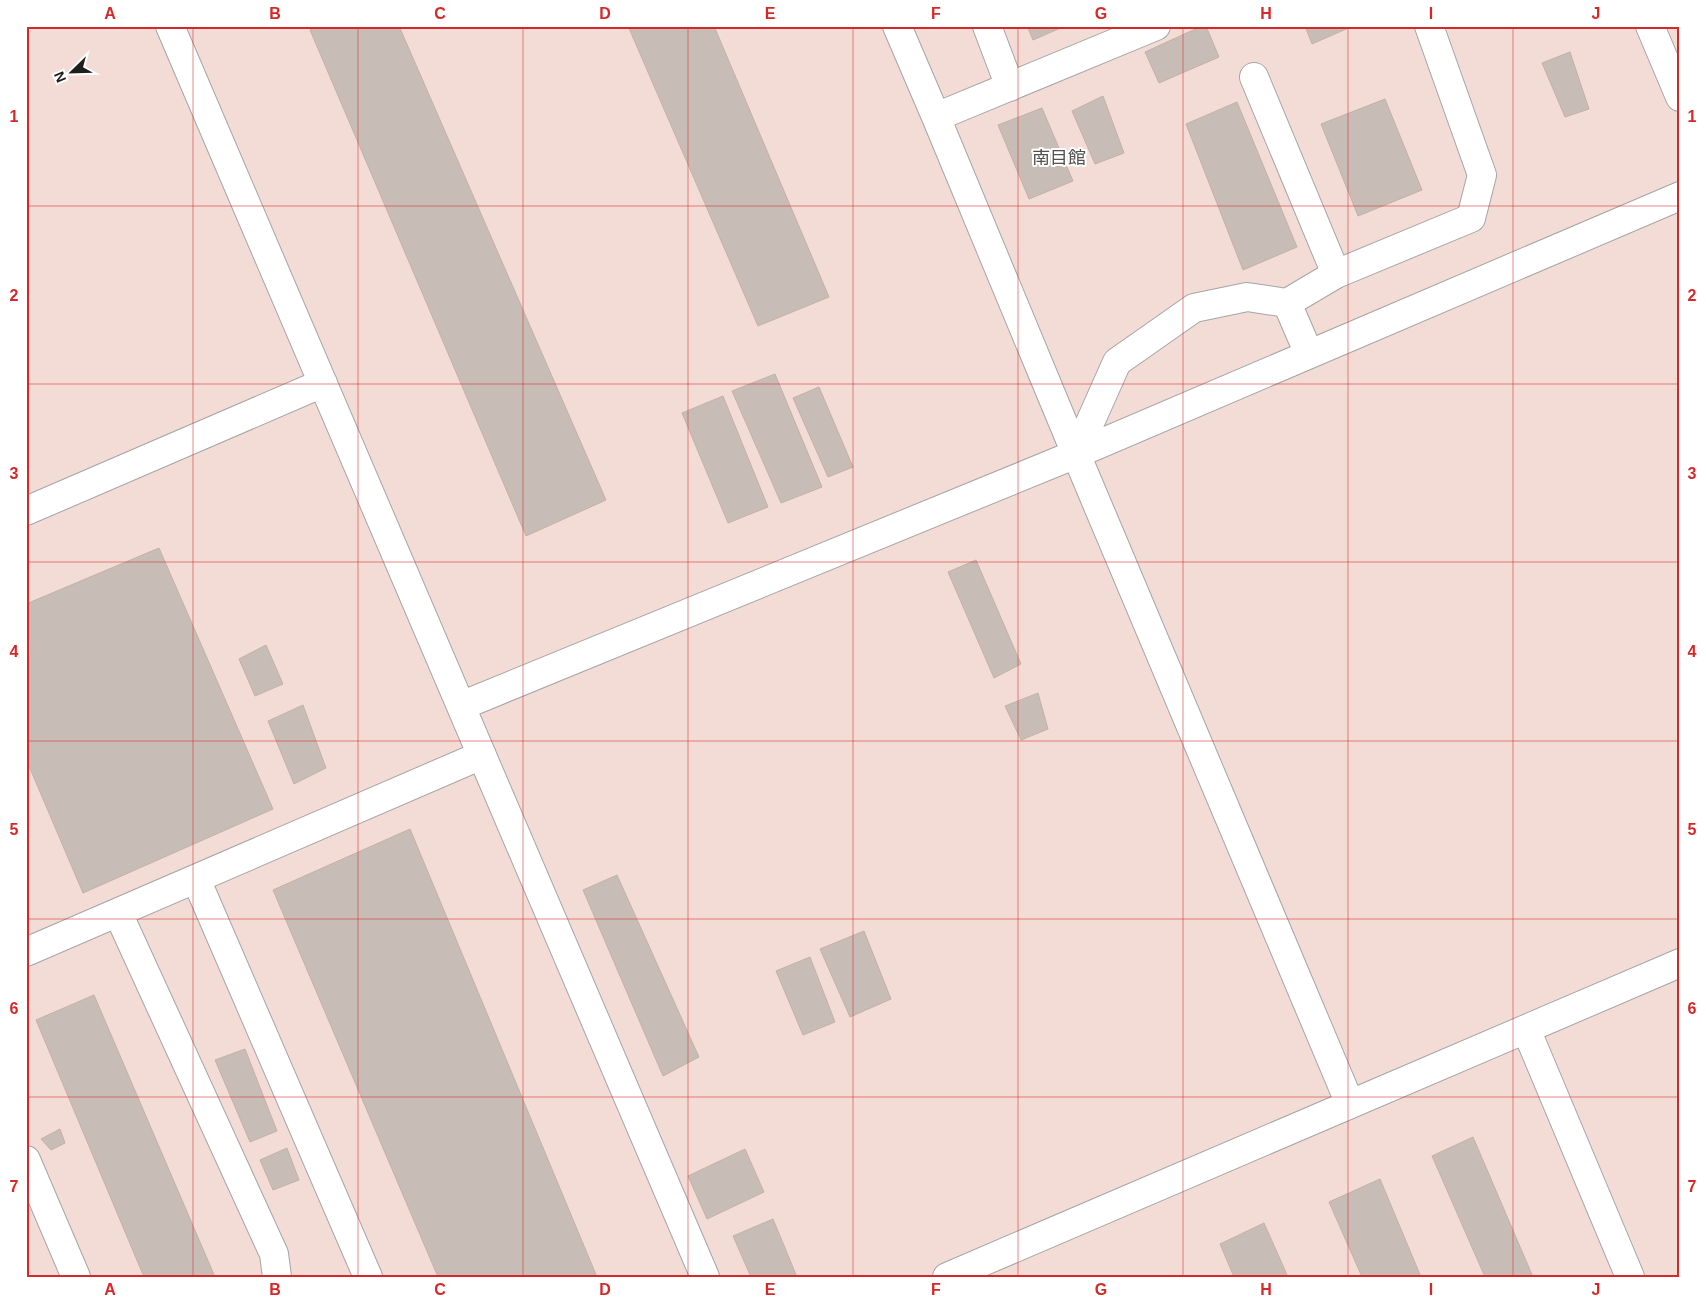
<svg xmlns="http://www.w3.org/2000/svg" width="1706" height="1303" font-family="Arial,'Noto Sans JP',sans-serif">
<style>
.military{fill:#f3dcd5}
.building{fill:#c8bdb6;stroke:#c3b1a4}
.lines{fill:none;stroke-linecap:round;stroke-linejoin:round}
.minor-casing{stroke:#a5a5a5;stroke-width:30}
.minor{stroke:#fff;stroke-width:28}
.grid{fill:none;stroke:#d62828;stroke-width:1;stroke-opacity:0.55}
.labels{text-anchor:middle;dominant-baseline:central;stroke-width:4;stroke-linejoin:round;paint-order:stroke}
.quarter-label{font-size:18px;fill:#515151;stroke:#fff}
.neatline{fill:none;stroke:#d62828;stroke-width:2}
.grid-label{font-size:16px;text-anchor:middle;font-weight:bold;fill:#d62828}
</style>
<rect width="100%" height="100%" fill="#f0ebe3"/>
<path class="military" d="M 26,26 L 1680,26 L 1680,1277 L 26,1277 Z"/>
<path class="building" d="M 318,26 L 399,26 L 606,500 L 526,536 L 310,30 Z
M 628,26 L 714,26 L 829,297 L 758,326 Z
M 1027,26 L 1065,26 L 1033,40 Z
M 1202,26 L 1206,26 L 1219,57 L 1159,83 L 1145,52 Z
M 1305,26 L 1353,26 L 1312,44 Z
M 1570,52 L 1589,109 L 1565,117 L 1542,63 Z
M 1103,96 L 1124,153 L 1095,164 L 1072,111 Z
M 1385,99 L 1422,190 L 1358,216 L 1321,124 Z
M 1237,102 L 1297,247 L 1243,270 L 1186,124 Z
M 1042,108 L 1073,181 L 1029,199 L 998,125 Z
M 775,374 L 822,487 L 781,503 L 732,391 Z
M 819,387 L 853,467 L 828,477 L 793,398 Z
M 723,396 L 768,507 L 728,523 L 682,413 Z
M 159,548 L 273,809 L 83,893 L 26,759 L 26,604 Z
M 976,560 L 1021,664 L 994,678 L 948,572 Z
M 266,645 L 283,684 L 255,696 L 239,659 Z
M 1038,693 L 1048,729 L 1021,740 L 1005,706 Z
M 303,705 L 326,768 L 294,784 L 268,721 Z
M 410,829 L 597,1277 L 438,1277 L 273,890 Z
M 617,875 L 699,1057 L 663,1076 L 583,890 Z
M 864,931 L 891,999 L 850,1017 L 820,949 Z
M 810,957 L 835,1022 L 803,1035 L 776,971 Z
M 94,995 L 215,1277 L 144,1277 L 36,1020 Z
M 245,1049 L 277,1131 L 250,1142 L 215,1060 Z
M 60,1129 L 65,1143 L 51,1150 L 41,1139 Z
M 1473,1137 L 1533,1277 L 1485,1277 L 1432,1156 Z
M 287,1148 L 299,1180 L 273,1190 L 260,1160 Z
M 745,1149 L 764,1192 L 707,1219 L 688,1176 Z
M 1380,1179 L 1421,1277 L 1362,1277 L 1329,1202 Z
M 773,1219 L 797,1277 L 751,1277 L 733,1236 Z
M 1264,1223 L 1288,1277 L 1234,1277 L 1220,1244 Z"/>
<g class="lines">
<g class="minor-casing">
<path id="minor" d="M 170,26 L 705,1277
M 897,26 L 936,117
M 987,26 L 1010,87
M 1156,26 L 936,117 L 1076,454 L 1350,1104
M 1650,26 L 1680,97
M 1254,77 L 1336,274 L 1287,303
M 1336,274 L 1471,218 L 1482,175 L 1429,26
M 1076,454 L 1117,362 L 1194,308 L 1247,297 L 1287,303 L 1309,354
M 26,511 L 323,383
M 461,706 L 1076,454 L 1680,196
M 196,879 L 368,1277
M 118,913 L 274,1254 L 277,1277
M 26,952 L 482,755
M 1526,1029 L 1630,1277
M 26,1160 L 76,1277
M 947,1277 L 1680,963"/>
</g>
<use href="#minor" class="minor"/>
</g>
<path class="grid" d="M 193,26 L 193,1277M 358,26 L 358,1277M 523,26 L 523,1277M 688,26 L 688,1277M 853,26 L 853,1277M 1018,26 L 1018,1277M 1183,26 L 1183,1277M 1348,26 L 1348,1277M 1513,26 L 1513,1277M 26,206 L 1680,206M 26,384 L 1680,384M 26,562 L 1680,562M 26,741 L 1680,741M 26,919 L 1680,919M 26,1097 L 1680,1097"/>
<g class="labels">
<g class="quarter-label">
<text x="1059" y="158">南目館</text>
</g>
</g>
<rect width="1706" height="1303" fill="none" stroke="#ffffff" stroke-width="55"/>
<g transform="translate(72 72) rotate(247)" stroke="#ffffff" stroke-width="4" paint-order="stroke">
<path d="M0-4L9 19L0 12L-9 19Z" fill="#1e1e1e"/>
<text y="-8" font-size="14" font-weight="bold" text-anchor="middle" fill="#1e1e1e">N</text>
</g>
<rect x="28" y="28" width="1650" height="1248" class="neatline"/>
<g class="grid-label">
<text x="110" y="19">A</text>
<text x="275" y="19">B</text>
<text x="440" y="19">C</text>
<text x="605" y="19">D</text>
<text x="770" y="19">E</text>
<text x="936" y="19">F</text>
<text x="1101" y="19">G</text>
<text x="1266" y="19">H</text>
<text x="1431" y="19">I</text>
<text x="1596" y="19">J</text>
<text x="14" y="122">1</text>
<text x="1692" y="122">1</text>
<text x="14" y="301">2</text>
<text x="1692" y="301">2</text>
<text x="14" y="479">3</text>
<text x="1692" y="479">3</text>
<text x="14" y="657">4</text>
<text x="1692" y="657">4</text>
<text x="14" y="835">5</text>
<text x="1692" y="835">5</text>
<text x="14" y="1014">6</text>
<text x="1692" y="1014">6</text>
<text x="14" y="1192">7</text>
<text x="1692" y="1192">7</text>
<text x="110" y="1295">A</text>
<text x="275" y="1295">B</text>
<text x="440" y="1295">C</text>
<text x="605" y="1295">D</text>
<text x="770" y="1295">E</text>
<text x="936" y="1295">F</text>
<text x="1101" y="1295">G</text>
<text x="1266" y="1295">H</text>
<text x="1431" y="1295">I</text>
<text x="1596" y="1295">J</text>
</g>
</svg>
